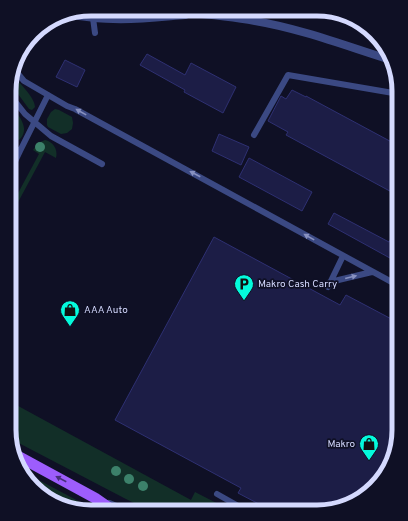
<svg xmlns="http://www.w3.org/2000/svg" width="408" height="521" font-family="Overpass,sans-serif">
<style>
.green{fill:#122f28}
.building{fill:#1c1d46;stroke:#2e3072}
.lines{fill:none;stroke-linecap:round;stroke-linejoin:round}
.service{stroke:#3b4983;stroke-width:6}
.minor{stroke:#3b4983;stroke-width:8}
.primary{stroke:#9d5dfc;stroke-width:11}
.tree{fill:#3c816a}
.oneway{fill:#8891c0}
.oneway2{fill:#482f7b}
.labels{text-anchor:middle;dominant-baseline:central;stroke-width:3.5;stroke-linejoin:round;paint-order:stroke}
.poi-label{font-size:10px;fill:#d4d9fe;stroke:#0f1025;text-anchor:start}
.rim{fill:none;stroke:#d4d9fe;stroke-width:5}
</style>
<rect width="100%" height="100%" fill="#0f1025"/>
<path class="green" d="M 12,74 C 18,82 35,97 35,107 L 32,110 L 29,109 L 10,83 Z
M 10,104 C 15,111 23,119 24,128 C 25,138 14,147 10,136 C 8,131 12,127 13,122 C 14,117 12,114 10,110 C 10,109 10,105 10,104 Z
M 55,109 L 59,110 L 72,117 L 73,123 L 72,129 L 67,133 L 61,134 L 48,127 L 47,125 L 47,119 L 51,112 Z
M 45,140 C 54,142 58,150 56,158 L 45,152 L 9,219 L 9,210 L 39,154 L 33,150 L 38,143 Z
M 9,401 L 191,500 L 195,492 L 234,512 L 152,512 L 124,498 L 11,439 L 9,430 Z
M 20,470 L 97,511 L 99,512 L 86,512 L 39,491 Z"/>
<path class="building" d="M 147,54 L 185,75 L 191,63 L 236,87 L 223,113 L 184,92 L 185,90 L 140,65 Z
M 65,60 L 85,70 L 77,87 L 56,77 Z
M 292,90 L 306,97 L 306,96 L 399,146 L 399,196 L 286,135 L 288,132 L 268,121 L 281,96 L 286,99 Z
M 219,134 L 249,147 L 241,165 L 212,151 Z
M 249,158 L 312,192 L 302,211 L 239,177 Z
M 334,213 L 389,242 L 399,224 L 399,263 L 328,224 Z
M 214,237 L 340,305 L 346,295 L 399,323 L 399,435 L 385,475 L 358,501 L 322,512 L 274,512 L 238,493 L 241,488 L 115,420 Z"/>
<g class="lines">
<path class="service" d="M 90,13 L 93,18 L 95,33
M 14,69 L 24,81 L 67,106 L 75,109 L 399,286
M 10,95 L 25,114 L 51,136 L 102,164
M 254,135 L 288,75 L 399,94
M 10,146 L 20,151 L 48,95
M 10,172 L 20,151
M 330,282 L 372,272
M 328,287 L 343,256
M 217,494 L 249,512"/>
<path class="minor" d="M 179,12 C 204,14 230,16 255,21 C 302,29 346,46 391,60
M 64,14 C 80,16 97,19 113,19 C 137,20 161,17 185,15
M 109,504 L 128,512"/>
<path class="primary" d="M 16,455 L 95,498 L 115,512"/>
</g>
<g class="tree">
<circle cx="40" cy="147" r="5"/>
<circle cx="116" cy="471" r="5"/>
<circle cx="129" cy="479" r="5"/>
<circle cx="143" cy="486" r="5"/>
</g>
<defs><path id="oneway-solid" d="M-6-.8H1V-3.2L6.5 0L1 3.2V.8H-6Z"/></defs>
<g class="oneway">
<use href="#oneway-solid" transform="translate(81 112) rotate(-151)"/>
<use href="#oneway-solid" transform="translate(195 174) rotate(-152)"/>
<use href="#oneway-solid" transform="translate(309 237) rotate(-151)"/>
<use href="#oneway-solid" transform="translate(351 277) rotate(-14)"/>
</g>
<use class="oneway2" href="#oneway-solid" transform="translate(61 479) rotate(-152)"/>
<defs>
<g id="parking-pin" transform="scale(1)"><path d="M0 17L-7.5 6A9.5 9.5 0 1 1 7.5 6Z" fill="#04fadc" stroke="#0f1025"/><path d="M-3.5-5.5H1a3.5 3.5 0 0 1 0 7H-1V5.5H-3.5ZM-1-3.4V-.6H.8a1.4 1.4 0 0 0 0-2.8Z" fill="#111"/></g>
<g id="shop-pin" transform="scale(1)"><path d="M0 17L-7.5 6A9.5 9.5 0 1 1 7.5 6Z" fill="#04fadc" stroke="#0f1025"/><path d="M-5-2.5h2.3a2.7 3.5 0 0 1 5.4 0H5L5.5 6h-11ZM-1.5-2.5h3a1.5 2.3 0 0 0-3 0Z" fill="#111"/></g>
</defs>
<g fill-rule="evenodd">
<use href="#parking-pin" x="244" y="284"/>
<use href="#shop-pin" x="70" y="310"/>
<use href="#shop-pin" x="369" y="444"/>
</g>
<g class="labels">
<g class="poi-label">
<text x="258" y="284">Makro Cash Carry</text>
<text x="84" y="310">AAA Auto</text>
<text x="355" y="444" text-anchor="end">Makro</text>
</g>
</g>
<path d="M0 0H408V521H0ZM91 16H317A75 75 0 0 1 392 91V430A75 75 0 0 1 317 505H91A75 75 0 0 1 16 430V91A75 75 0 0 1 91 16Z" fill="#0f1025" fill-rule="evenodd"/>
<path class="rim" d="M91 16H317A75 75 0 0 1 392 91V430A75 75 0 0 1 317 505H91A75 75 0 0 1 16 430V91A75 75 0 0 1 91 16Z"/>
</svg>
